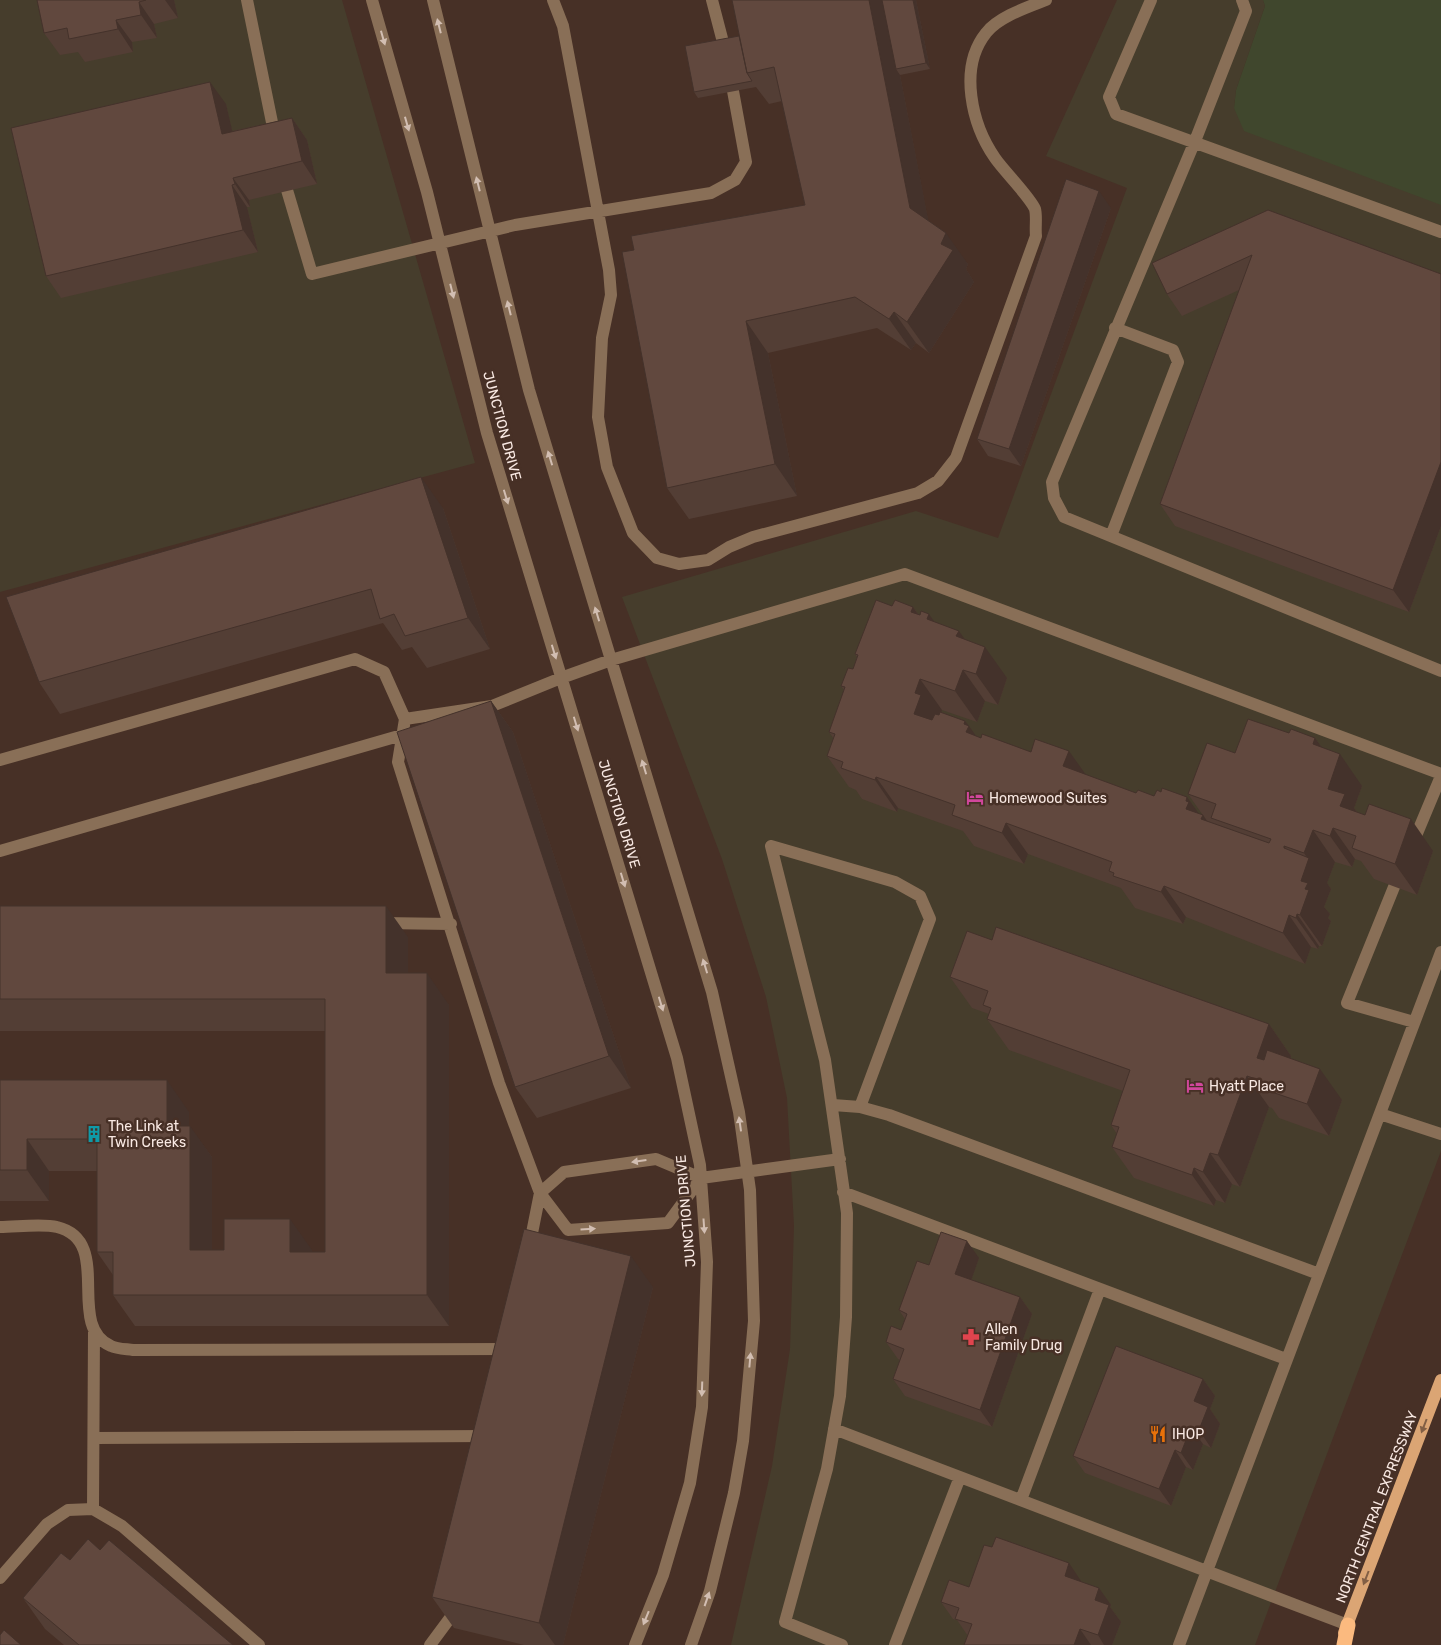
<svg xmlns="http://www.w3.org/2000/svg" width="1441" height="1645" font-family="Rubik,sans-serif">
<style>
.commercial{fill:#463d2c}
.green{fill:#40472d}
.lines{fill:none;stroke-linecap:round;stroke-linejoin:round}
.minor{stroke:#896f57;stroke-width:12}
.major{stroke:#dba574;stroke-width:12}
.highway{stroke:#fbba7f;stroke-width:15}
.wall{fill:#533e35}
.shaded-wall{fill:#44322b}
.building{fill:#61483e;stroke:#44322b}
.oneway{fill:#d2beb2}
.oneway2{fill:#825f45}
.labels{text-anchor:middle;dominant-baseline:central;stroke-width:5;stroke-linejoin:round;paint-order:stroke}
.street-label{font-size:14px;fill:#f9e9e3;stroke:#473026}
.poi-label{font-size:14px;fill:#f9e9e3;stroke:#473026;text-anchor:start}
</style>
<rect width="100%" height="100%" fill="#473026"/>
<path class="commercial" d="M 0,0 L 342,0 L 475,463 L 0,592 Z
M 1117,0 L 1263,0 L 1265,6 L 1236,90 L 1234,108 L 1441,200 L 1441,1151 L 1255,1645 L 731,1645 L 772,1466 L 790,1349 L 794,1226 L 787,1098 L 766,997 L 722,859 L 622,597 L 916,511 L 998,538 L 1127,188 L 1046,156 Z"/>
<path class="green" d="M 1263,0 L 1441,0 L 1441,205 L 1244,131 L 1234,108 L 1236,90 L 1265,6 Z"/>
<g class="lines">
<path class="minor" d="M 247,0 L 275,137
M 372,0 L 427,192 L 487,433 L 677,1058 L 700,1165 L 707,1262 L 702,1407 L 690,1483 L 663,1575 L 635,1645
M 433,0 L 529,390 L 712,992 L 739,1112 L 750,1190 L 754,1321 L 743,1441 L 734,1493 L 710,1591 L 691,1645
M 553,0 L 563,26 L 609,270 L 611,295 L 602,338 L 598,417 L 607,467 L 633,533 L 657,558 L 679,564 L 708,560 L 729,547 L 753,537 L 918,493 L 938,481 L 956,458 L 1036,236 C 1035,228 1037,216 1035,209 C 1031,198 1003,170 995,158 C 972,125 958,68 986,33 C 998,17 1028,7 1046,0
M 712,0 L 724,46
M 1151,0 L 1109,97 L 1116,114 L 1441,232
M 1242,0 L 1246,11 L 1195,141 L 1052,482 L 1054,498 L 1064,517 L 1441,671
M 287,190 L 312,274 L 515,225 L 711,193 L 735,180 L 746,162 L 733,91
M 1111,536 L 1178,362 L 1173,350 L 1115,328
M 0,760 L 355,659 L 384,672 L 405,719
M 1413,843 L 1441,776
M 771,846 L 825,1060 L 847,1213 L 846,1317 L 840,1396 L 827,1469 L 785,1622 L 842,1645
M 771,846 L 895,882 L 920,896 L 930,919 L 860,1107
M 0,851 L 402,735
M 1394,887 L 1347,1003 L 1414,1022
M 382,923 L 451,924
M 833,1105 L 860,1107 L 889,1115 L 1319,1274
M 1380,1114 L 1441,1134
M 701,1178 L 668,1223 L 568,1230 L 540,1193 L 499,1083 L 398,762 L 405,719 L 492,706 L 561,678 L 611,660 L 905,574 L 1441,774
M 843,1192 L 1286,1359
M 0,1227 C 16,1227 42,1223 57,1227 C 115,1241 64,1325 111,1346 C 117,1349 126,1349 133,1350 L 509,1349
M 529,1248 L 540,1193 L 564,1172 L 656,1159 L 701,1178 L 840,1159
M 834,1429 L 1348,1625
M 94,1438 L 489,1436
M 1021,1500 L 1100,1289
M 93,1509 L 94,1332
M 0,1578 L 47,1524 L 68,1510 L 93,1509 L 122,1526 L 259,1645
M 430,1645 L 453,1614 L 455,1605
M 895,1645 L 960,1477
M 1179,1645 L 1441,952"/>
<path class="major" d="M 1344,1633 L 1441,1380"/>
<path class="highway" d="M 1344,1645 L 1348,1625"/>
</g>
<path class="wall" d="M 37,0 L 174,0 L 178,18 L 154,24 L 157,38 L 132,42 L 133,52 L 85,62 L 78,52 L 60,55 L 44,33 Z
M 916,0 L 930,69 L 900,75 L 928,220 L 968,264 L 966,269 L 974,282 L 929,353 L 916,343 L 911,350 L 877,328 L 768,353 L 797,496 L 689,519 L 667,488 L 634,250 L 805,205 L 782,101 L 769,104 L 756,87 L 698,98 L 694,92 L 739,36 Z
M 226,104 L 232,131 L 292,118 L 307,140 L 317,184 L 249,200 L 250,207 L 247,207 L 258,252 L 61,298 L 46,276 Z
M 1111,208 L 1021,466 L 988,456 L 977,439 Z
M 1268,210 L 1441,274 L 1441,526 L 1409,612 L 1175,526 L 1160,504 L 1239,290 L 1182,316 L 1167,294 Z
M 443,508 L 490,649 L 427,668 L 412,647 L 402,650 L 383,623 L 60,714 L 39,682 Z
M 913,607 L 918,614 L 934,622 L 965,639 L 1007,678 L 998,705 L 985,701 L 977,722 L 942,710 L 941,712 L 965,721 L 975,736 L 1136,793 L 1199,814 L 1203,815 L 1207,821 L 1188,794 L 1235,753 L 1289,733 L 1315,738 L 1322,748 L 1362,786 L 1354,808 L 1357,812 L 1433,851 L 1417,895 L 1374,879 L 1361,861 L 1355,859 L 1352,867 L 1335,862 L 1327,883 L 1331,889 L 1324,907 L 1330,914 L 1328,918 L 1331,921 L 1322,946 L 1319,946 L 1318,949 L 1311,947 L 1305,964 L 1186,917 L 1183,924 L 1135,908 L 1121,888 L 1028,854 L 1024,864 L 974,846 L 963,831 L 898,808 L 897,812 L 862,799 L 856,790 L 849,787 L 827,756 L 834,739 L 829,732 L 844,690 L 841,686 L 853,669 L 857,657 L 855,654 Z
M 491,701 L 513,732 L 631,1088 L 537,1118 L 515,1087 Z
M 0,906 L 408,937 L 408,973 L 449,1005 L 449,1326 L 135,1326 L 113,1295 L 113,1275 L 97,1252 L 97,1171 L 49,1171 L 49,1201 L 0,1201 L 0,1080 L 189,1112 L 189,1126 L 212,1157 L 212,1250 L 312,1250 L 312,1252 L 325,1252 L 325,1031 L 0,1031 Z
M 992,940 L 1269,1024 L 1291,1056 L 1290,1058 L 1342,1100 L 1329,1136 L 1279,1118 L 1272,1108 L 1269,1107 L 1240,1187 L 1232,1184 L 1225,1203 L 1216,1200 L 1214,1206 L 1134,1178 L 1112,1147 L 1117,1134 L 1111,1125 L 1123,1091 L 1009,1050 L 987,1019 L 989,1014 L 972,1008 L 950,977 Z
M 979,1258 L 971,1280 L 1020,1297 L 1032,1314 L 992,1427 L 905,1396 L 893,1379 L 900,1360 L 898,1359 L 886,1342 L 901,1330 L 905,1319 L 899,1310 L 929,1265 Z
M 653,1287 L 563,1645 L 524,1645 L 454,1628 L 432,1597 Z
M 1203,1379 L 1215,1396 L 1210,1409 L 1220,1424 L 1211,1448 L 1203,1444 L 1193,1470 L 1186,1467 L 1171,1506 L 1085,1473 L 1073,1456 Z
M 100,1550 L 233,1645 L 64,1645 L 45,1629 L 23,1598 Z
M 1081,1581 L 1081,1582 L 1111,1605 L 1110,1607 L 1121,1622 L 1112,1645 L 964,1645 L 968,1636 L 957,1620 L 953,1619 L 941,1602 Z"/>
<path class="shaded-wall" d="M 165,0 L 174,0 L 178,18 Z
M 869,0 L 885,0 L 896,69 L 900,75 L 932,239 L 910,208 Z
M 913,0 L 916,0 L 930,69 L 926,63 Z
M 139,2 L 154,24 L 157,38 L 141,15 Z
M 116,20 L 132,42 L 133,52 L 118,29 Z
M 210,82 L 226,104 L 238,156 L 222,134 Z
M 292,118 L 307,140 L 317,184 L 302,161 Z
M 233,178 L 249,200 L 250,207 L 235,184 Z
M 232,185 L 247,207 L 258,252 L 243,230 Z
M 1099,191 L 1111,208 L 1021,466 L 1009,449 Z
M 946,233 L 968,264 L 966,269 L 974,282 L 929,353 L 907,322 L 941,244 Z
M 894,312 L 916,343 L 911,350 L 889,319 Z
M 746,321 L 768,353 L 797,496 L 775,464 Z
M 1441,462 L 1441,526 L 1409,612 L 1393,590 Z
M 421,477 L 443,508 L 490,649 L 468,618 Z
M 913,607 L 934,638 L 911,612 Z
M 929,614 L 951,646 L 927,619 Z
M 959,631 L 980,661 L 985,647 L 1007,678 L 998,705 L 976,674 L 956,636 Z
M 963,670 L 985,701 L 977,722 L 955,691 Z
M 920,679 L 942,710 L 939,720 L 943,726 L 914,714 L 915,693 Z
M 491,701 L 513,732 L 631,1088 L 609,1056 Z
M 965,721 L 969,726 L 991,757 L 966,732 L 964,724 Z
M 1315,738 L 1336,767 L 1340,754 L 1362,786 L 1354,808 L 1366,826 L 1362,838 L 1328,789 L 1313,744 Z
M 1069,751 L 1091,782 L 1063,766 Z
M 876,777 L 898,808 L 897,812 L 875,780 Z
M 1187,797 L 1202,818 L 1203,815 L 1225,847 L 1186,809 L 1186,801 Z
M 1411,819 L 1433,851 L 1417,895 L 1395,864 Z
M 1006,823 L 1028,854 L 1024,864 L 1002,833 Z
M 1333,828 L 1355,859 L 1352,867 L 1330,836 Z
M 1313,830 L 1335,862 L 1327,883 L 1331,889 L 1324,907 L 1330,914 L 1328,918 L 1331,921 L 1322,946 L 1300,915 L 1301,881 L 1284,848 L 1284,846 L 1303,873 L 1308,859 L 1304,853 Z
M 1164,886 L 1186,917 L 1183,924 L 1161,892 Z
M 386,906 L 408,937 L 408,1005 L 386,973 Z
M 1297,914 L 1319,946 L 1318,949 L 1296,918 Z
M 1289,915 L 1311,947 L 1305,964 L 1283,933 Z
M 427,973 L 449,1005 L 449,1326 L 427,1295 Z
M 1269,1024 L 1291,1056 L 1279,1090 L 1257,1058 Z
M 1320,1069 L 1342,1100 L 1329,1136 L 1307,1104 Z
M 1247,1076 L 1269,1107 L 1240,1187 L 1218,1155 Z
M 167,1080 L 189,1112 L 189,1157 L 167,1126 Z
M 190,1126 L 212,1157 L 212,1282 L 190,1250 Z
M 27,1139 L 49,1171 L 49,1201 L 27,1170 Z
M 1210,1153 L 1232,1184 L 1225,1203 L 1203,1172 Z
M 1194,1168 L 1216,1200 L 1214,1206 L 1192,1175 Z
M 290,1219 L 312,1250 L 312,1284 L 290,1252 Z
M 967,1241 L 979,1258 L 967,1292 L 955,1274 Z
M 631,1256 L 653,1287 L 563,1645 L 555,1645 L 539,1623 Z
M 1020,1297 L 1032,1314 L 992,1427 L 980,1410 Z
M 1203,1379 L 1215,1396 L 1210,1409 L 1220,1424 L 1211,1448 L 1199,1430 L 1194,1401 Z
M 1191,1427 L 1203,1444 L 1193,1470 L 1181,1453 Z
M 1175,1450 L 1186,1467 L 1171,1506 L 1159,1489 Z
M 1069,1563 L 1081,1581 L 1077,1593 L 1065,1576 Z
M 1099,1588 L 1111,1605 L 1110,1607 L 1121,1622 L 1112,1645 L 1104,1645 L 1098,1635 L 1095,1600 Z
M 1080,1629 L 1091,1645 L 1074,1645 Z"/>
<path class="building" d="M 37,0 L 146,0 L 139,2 L 141,15 L 116,20 L 118,29 L 69,39 L 67,28 L 44,33 Z
M 732,0 L 869,0 L 910,208 L 946,233 L 941,244 L 953,250 L 907,322 L 894,312 L 889,319 L 855,297 L 746,321 L 775,464 L 667,488 L 622,252 L 634,250 L 631,236 L 805,205 L 774,67 L 747,73 Z
M 882,0 L 913,0 L 926,63 L 896,69 Z
M 739,36 L 747,73 L 752,81 L 694,92 L 685,46 Z
M 210,82 L 222,134 L 292,118 L 302,161 L 233,178 L 235,184 L 232,185 L 243,230 L 46,276 L 11,128 Z
M 1066,179 L 1099,191 L 1009,449 L 977,439 Z
M 1268,210 L 1441,274 L 1441,462 L 1393,590 L 1160,504 L 1252,255 L 1167,294 L 1152,263 Z
M 421,477 L 468,618 L 405,636 L 394,614 L 380,619 L 371,589 L 39,682 L 6,597 Z
M 876,600 L 892,606 L 895,600 L 913,607 L 911,612 L 920,615 L 921,611 L 929,614 L 927,619 L 959,631 L 956,636 L 985,647 L 976,674 L 963,670 L 955,691 L 920,679 L 915,693 L 921,695 L 914,714 L 932,720 L 935,714 L 939,715 L 940,712 L 965,721 L 964,724 L 969,726 L 966,732 L 981,738 L 982,734 L 1031,752 L 1035,739 L 1069,751 L 1063,766 L 1136,793 L 1138,790 L 1154,796 L 1157,790 L 1161,792 L 1162,788 L 1187,797 L 1186,801 L 1189,802 L 1186,809 L 1203,815 L 1201,819 L 1269,843 L 1271,839 L 1211,818 L 1216,804 L 1188,794 L 1207,743 L 1235,753 L 1248,719 L 1289,733 L 1291,729 L 1315,738 L 1313,744 L 1340,754 L 1328,789 L 1345,794 L 1340,806 L 1365,815 L 1369,804 L 1411,819 L 1395,864 L 1352,848 L 1356,836 L 1333,828 L 1330,836 L 1313,830 L 1304,853 L 1284,846 L 1284,848 L 1309,858 L 1301,881 L 1308,883 L 1305,889 L 1309,890 L 1300,915 L 1297,914 L 1296,918 L 1289,915 L 1283,933 L 1164,886 L 1161,892 L 1113,876 L 1114,873 L 1109,871 L 1112,862 L 1006,823 L 1002,833 L 952,815 L 955,805 L 876,777 L 875,780 L 841,768 L 843,762 L 827,756 L 835,734 L 829,732 L 845,687 L 841,686 L 848,668 L 853,669 L 858,655 L 855,654 Z
M 491,701 L 609,1056 L 515,1087 L 397,732 Z
M 0,906 L 386,906 L 386,973 L 427,973 L 427,1295 L 113,1295 L 113,1252 L 97,1252 L 97,1139 L 27,1139 L 27,1170 L 0,1170 L 0,1080 L 167,1080 L 167,1126 L 190,1126 L 190,1250 L 224,1250 L 224,1219 L 290,1219 L 290,1252 L 325,1252 L 325,999 L 0,999 Z
M 996,927 L 1269,1024 L 1257,1058 L 1264,1060 L 1267,1050 L 1320,1069 L 1307,1104 L 1257,1087 L 1259,1080 L 1247,1076 L 1218,1155 L 1210,1153 L 1203,1172 L 1194,1168 L 1192,1175 L 1112,1147 L 1119,1127 L 1111,1125 L 1130,1070 L 987,1019 L 991,1008 L 983,1005 L 988,991 L 950,977 L 967,931 L 992,940 Z
M 524,1229 L 631,1256 L 539,1623 L 432,1597 Z
M 941,1232 L 967,1241 L 955,1274 L 1020,1297 L 980,1410 L 893,1379 L 904,1349 L 886,1342 L 891,1326 L 901,1330 L 907,1314 L 899,1310 L 917,1261 L 929,1265 Z
M 1116,1346 L 1203,1379 L 1194,1401 L 1208,1407 L 1199,1430 L 1191,1427 L 1181,1453 L 1175,1450 L 1159,1489 L 1073,1456 Z
M 996,1537 L 1069,1563 L 1065,1576 L 1099,1588 L 1095,1600 L 1109,1605 L 1098,1635 L 1080,1629 L 1074,1645 L 964,1645 L 972,1624 L 955,1619 L 959,1608 L 941,1602 L 949,1580 L 969,1587 L 984,1545 L 992,1547 Z
M 88,1539 L 100,1550 L 109,1540 L 233,1645 L 79,1645 L 23,1598 L 61,1553 L 70,1560 Z
M 4,1630 L 21,1645 L 0,1645 L 0,1635 Z"/>
<defs><path id="oneway-solid" d="M-6-.8H1V-3.2L6.5 0L1 3.2V.8H-6Z" transform="scale(1.25)"/></defs>
<g class="oneway">
<use href="#oneway-solid" transform="translate(439 26) rotate(-104)"/>
<use href="#oneway-solid" transform="translate(383 38) rotate(74)"/>
<use href="#oneway-solid" transform="translate(407 124) rotate(74)"/>
<use href="#oneway-solid" transform="translate(478 184) rotate(-104)"/>
<use href="#oneway-solid" transform="translate(452 291) rotate(76)"/>
<use href="#oneway-solid" transform="translate(509 308) rotate(-104)"/>
<use href="#oneway-solid" transform="translate(550 458) rotate(-107)"/>
<use href="#oneway-solid" transform="translate(506 497) rotate(73)"/>
<use href="#oneway-solid" transform="translate(597 614) rotate(-107)"/>
<use href="#oneway-solid" transform="translate(554 652) rotate(73)"/>
<use href="#oneway-solid" transform="translate(576 724) rotate(73)"/>
<use href="#oneway-solid" transform="translate(644 767) rotate(-107)"/>
<use href="#oneway-solid" transform="translate(623 880) rotate(73)"/>
<use href="#oneway-solid" transform="translate(705 966) rotate(-107)"/>
<use href="#oneway-solid" transform="translate(661 1004) rotate(73)"/>
<use href="#oneway-solid" transform="translate(740 1124) rotate(-98)"/>
<use href="#oneway-solid" transform="translate(639 1161) rotate(172)"/>
<use href="#oneway-solid" transform="translate(704 1226) rotate(86)"/>
<use href="#oneway-solid" transform="translate(588 1229) rotate(-4)"/>
<use href="#oneway-solid" transform="translate(750 1360) rotate(-85)"/>
<use href="#oneway-solid" transform="translate(702 1389) rotate(92)"/>
<use href="#oneway-solid" transform="translate(707 1599) rotate(-71)"/>
<use href="#oneway-solid" transform="translate(646 1618) rotate(112)"/>
</g>
<g class="oneway2">
<use href="#oneway-solid" transform="translate(1424 1426) rotate(111)"/>
<use href="#oneway-solid" transform="translate(1366 1578) rotate(111)"/>
</g>
<defs>
<g id="hotel-bare" transform="scale(1.35)"><path d="M-6-4.5h1.5V1H6V5H4.5V3h-9V5H-6ZM-4 0a1.8 1.8 0 1 1 3.6 0ZM.5 0V-2.5h3Q6-2.5 6 0Z" fill="#d1479c" stroke="#473026" stroke-width="2.5" paint-order="stroke"/></g>
<g id="building-bare" transform="scale(1.35)"><path d="M-4-6H4V6H1V3H-1V6H-4ZM-2.5-4.3h1.7v1.8h-1.7ZM.8-4.3h1.7v1.8H.8ZM-2.5-1h1.7V.8h-1.7ZM.8-1h1.7V.8H.8Z" fill="#0f9aa8" stroke="#473026" stroke-width="2.5" paint-order="stroke"/></g>
<g id="pharmacy-bare" transform="scale(1.35)"><path d="M-2-6h4v4h4v4h-4v4h-4v-4h-4v-4h4Z" fill="#e0444e" stroke="#473026" stroke-width="2.5" paint-order="stroke"/></g>
<g id="restaurant-bare" transform="scale(1.35)"><path d="M-5-6h1v4h1v-4h1v4h1v-4h1v5L-1.5 .5V6h-2V.5L-5-1ZM5-6V6H3V1.5H1.5Q1.5-4 5-6Z" fill="#e8710a" stroke="#473026" stroke-width="2.5" paint-order="stroke"/></g>
</defs>
<g fill-rule="evenodd">
<use href="#hotel-bare" x="975" y="798"/>
<use href="#hotel-bare" x="1195" y="1086"/>
<use href="#building-bare" x="94" y="1134"/>
<use href="#pharmacy-bare" x="971" y="1337"/>
<use href="#restaurant-bare" x="1158" y="1434"/>
</g>
<g class="labels">
<g class="street-label">
<text transform="translate(502 426) rotate(75)">JUNCTION DRIVE</text>
<text transform="translate(619 814) rotate(73)">JUNCTION DRIVE</text>
<text transform="translate(686 1211) rotate(-95)">JUNCTION DRIVE</text>
<text transform="translate(1377 1507) rotate(-69)">NORTH CENTRAL EXPRESSWAY</text>
</g>
<g class="poi-label">
<text x="989" y="798">Homewood Suites</text>
<text x="1209" y="1086">Hyatt Place</text>
<text x="108" y="1126">The Link at<tspan x="108" dy="16">Twin Creeks</tspan></text>
<text x="985" y="1329">Allen<tspan x="985" dy="16">Family Drug</tspan></text>
<text x="1172" y="1434">IHOP</text>
</g>
</g>
</svg>
